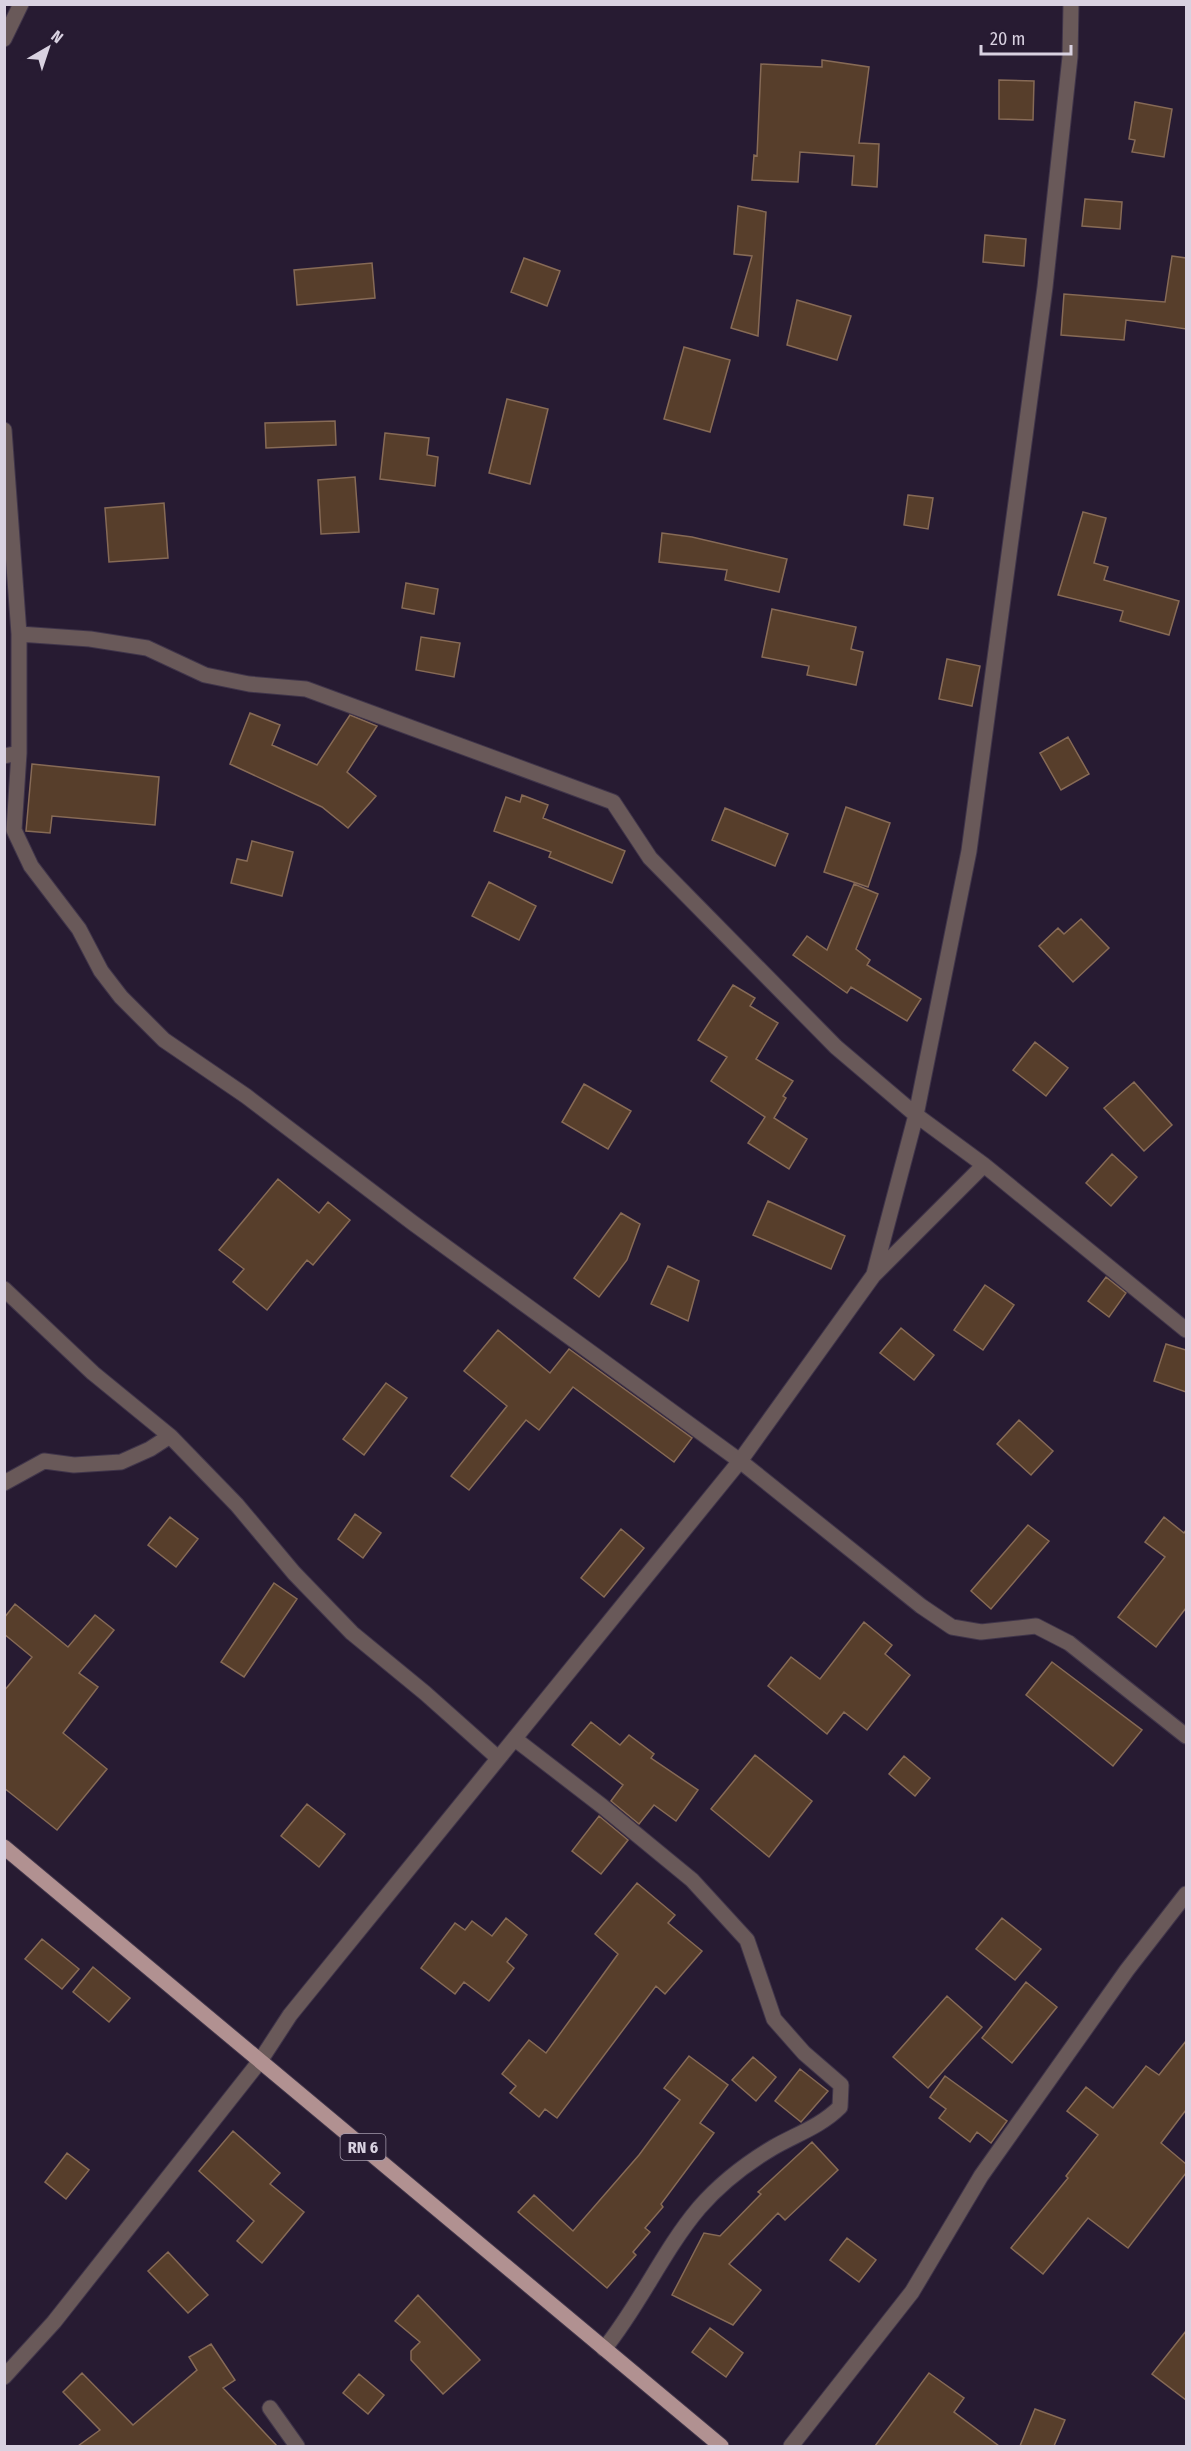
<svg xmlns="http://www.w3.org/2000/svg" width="1191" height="2451" font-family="'Fira Sans Condensed',sans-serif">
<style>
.building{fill:#573e2b;stroke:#866a56;stroke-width:1.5}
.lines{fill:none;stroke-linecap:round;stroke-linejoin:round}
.minor-casing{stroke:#40354a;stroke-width:17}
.primary-casing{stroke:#40354a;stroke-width:17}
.minor{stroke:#695959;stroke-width:15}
.primary{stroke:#b19191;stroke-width:15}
.labels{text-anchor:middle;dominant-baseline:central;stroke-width:4.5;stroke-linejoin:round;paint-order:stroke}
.shield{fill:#271b32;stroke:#a49bac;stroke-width:1.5}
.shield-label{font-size:16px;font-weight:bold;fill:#d9d2e1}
</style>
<rect width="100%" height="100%" fill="#271b32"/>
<path class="building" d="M 822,60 L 869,67 L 859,143 L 879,144 L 877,187 L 852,185 L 854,156 L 800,152 L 798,182 L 752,180 L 754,155 L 757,156 L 761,64 L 822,67 Z
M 999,80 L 1034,81 L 1033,120 L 999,119 Z
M 1135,102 L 1172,109 L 1164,157 L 1132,152 L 1135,140 L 1129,139 Z
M 1085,199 L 1122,202 L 1120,229 L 1082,226 Z
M 738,206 L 766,212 L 758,336 L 731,328 L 752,256 L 734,254 Z
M 985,235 L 1026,239 L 1024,266 L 983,262 Z
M 1172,256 L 1186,258 L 1186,329 L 1126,320 L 1124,340 L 1061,335 L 1064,294 L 1165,302 Z
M 524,258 L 560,271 L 547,306 L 511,292 Z
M 372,263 L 375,298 L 297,305 L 294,270 Z
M 797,300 L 851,316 L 837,360 L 787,345 Z
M 684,347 L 730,360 L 710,432 L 664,419 Z
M 507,399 L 548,409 L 530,484 L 489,473 Z
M 335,421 L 336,445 L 266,448 L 265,423 Z
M 385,433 L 429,438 L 427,455 L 438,457 L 435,486 L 380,479 Z
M 355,477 L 359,532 L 321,534 L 318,480 Z
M 908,495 L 933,498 L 928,529 L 904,525 Z
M 164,503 L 168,558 L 109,562 L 105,508 Z
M 1083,512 L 1106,518 L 1094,563 L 1108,567 L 1104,580 L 1179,601 L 1169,635 L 1120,621 L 1123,611 L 1058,595 Z
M 662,533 L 692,537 L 787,559 L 779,592 L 725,580 L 727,570 L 659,562 Z
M 406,583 L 438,589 L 434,614 L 402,608 Z
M 772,609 L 856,627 L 851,649 L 863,652 L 856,685 L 807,675 L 809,666 L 762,657 Z
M 421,637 L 460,643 L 454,677 L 416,670 Z
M 947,659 L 980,666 L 972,706 L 939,699 Z
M 250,713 L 280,725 L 272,745 L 317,765 L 350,715 L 377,726 L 347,772 L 376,796 L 348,828 L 322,807 L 230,764 Z
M 1068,737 L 1089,774 L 1061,790 L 1040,753 Z
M 32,764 L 159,777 L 155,825 L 52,816 L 50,833 L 26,831 Z
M 522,795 L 548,805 L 543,818 L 625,851 L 612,883 L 549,857 L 551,852 L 494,831 L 506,797 L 520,802 Z
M 846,807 L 890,823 L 868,887 L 824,872 Z
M 725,808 L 788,834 L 775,866 L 712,840 Z
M 252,841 L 293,852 L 282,896 L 231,883 L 237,859 L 247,861 Z
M 489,882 L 536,906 L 519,940 L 472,916 Z
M 854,884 L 878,894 L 856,949 L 870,960 L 867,965 L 921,999 L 907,1021 L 851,987 L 847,993 L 793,955 L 807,936 L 827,950 Z
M 1081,919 L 1109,948 L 1073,982 L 1039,946 L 1058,928 L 1064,934 Z
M 733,985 L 755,998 L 750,1006 L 778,1023 L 756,1059 L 793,1081 L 783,1096 L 786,1098 L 774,1118 L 807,1139 L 789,1169 L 748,1143 L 765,1117 L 711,1081 L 727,1057 L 698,1040 Z
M 1035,1042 L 1068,1068 L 1046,1096 L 1013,1070 Z
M 1134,1082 L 1172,1125 L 1144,1151 L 1104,1108 Z
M 584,1084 L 631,1111 L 608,1149 L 562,1122 Z
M 1112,1154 L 1137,1177 L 1111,1206 L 1086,1183 Z
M 278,1179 L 319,1213 L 328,1202 L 350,1220 L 313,1265 L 307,1260 L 267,1310 L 233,1282 L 244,1269 L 219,1250 Z
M 768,1201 L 845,1236 L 831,1269 L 753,1235 Z
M 621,1213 L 640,1224 L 627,1260 L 599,1297 L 574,1278 Z
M 668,1266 L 699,1281 L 688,1321 L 651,1304 Z
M 1106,1277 L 1126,1293 L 1109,1317 L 1088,1301 Z
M 985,1285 L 1014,1305 L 983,1350 L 954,1330 Z
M 901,1328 L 934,1355 L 914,1380 L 880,1353 Z
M 498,1330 L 550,1373 L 569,1349 L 692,1438 L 674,1462 L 573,1387 L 539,1430 L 526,1420 L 469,1490 L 451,1476 L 507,1406 L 464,1371 Z
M 1166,1344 L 1186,1350 L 1186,1392 L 1154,1381 Z
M 386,1383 L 407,1398 L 364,1455 L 343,1439 Z
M 1019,1420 L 1053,1451 L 1031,1475 L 997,1444 Z
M 355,1514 L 381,1533 L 363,1558 L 338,1539 Z
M 170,1517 L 198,1539 L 176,1567 L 148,1545 Z
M 1164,1517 L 1184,1533 L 1186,1530 L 1186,1608 L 1156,1647 L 1118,1617 L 1165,1557 L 1145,1542 Z
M 1028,1525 L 1049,1541 L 991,1609 L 971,1591 Z
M 621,1529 L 644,1548 L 604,1597 L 581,1578 Z
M 274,1583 L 297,1599 L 244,1677 L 221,1662 Z
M 15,1604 L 68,1647 L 95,1615 L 114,1630 L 79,1673 L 98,1687 L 63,1733 L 107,1769 L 57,1830 L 4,1788 L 4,1691 L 32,1657 L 4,1634 L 4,1618 Z
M 864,1622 L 892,1645 L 885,1654 L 910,1675 L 867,1730 L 844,1712 L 827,1734 L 768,1686 L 791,1657 L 820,1679 Z
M 1052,1662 L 1142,1730 L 1113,1766 L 1026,1695 Z
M 591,1722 L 620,1745 L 629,1735 L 654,1754 L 651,1758 L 698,1790 L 676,1821 L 654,1805 L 639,1824 L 611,1801 L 623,1785 L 572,1745 Z
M 755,1755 L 812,1801 L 769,1857 L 711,1809 Z
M 904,1756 L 930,1778 L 915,1796 L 889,1774 Z
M 307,1804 L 345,1834 L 319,1867 L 281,1836 Z
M 599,1816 L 628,1840 L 601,1874 L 572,1851 Z
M 637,1883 L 675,1915 L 668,1923 L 702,1951 L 665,1994 L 656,1986 L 557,2118 L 545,2109 L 539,2117 L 510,2093 L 516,2086 L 502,2074 L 529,2040 L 546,2053 L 618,1954 L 595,1934 Z
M 506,1918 L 527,1935 L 507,1962 L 514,1968 L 489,2001 L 464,1982 L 455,1994 L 421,1968 L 455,1923 L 465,1930 L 472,1921 L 492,1936 Z
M 1002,1918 L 1041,1949 L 1015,1980 L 976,1949 Z
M 42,1939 L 79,1969 L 62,1989 L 25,1959 Z
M 93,1967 L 130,1998 L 109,2022 L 73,1992 Z
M 1026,1982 L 1057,2007 L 1012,2063 L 982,2038 Z
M 947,1996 L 982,2027 L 928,2088 L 893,2057 Z
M 1186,2041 L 1186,2110 L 1161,2143 L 1186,2164 L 1186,2173 L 1128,2248 L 1088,2218 L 1043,2274 L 1011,2248 L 1068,2178 L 1066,2176 L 1098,2135 L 1067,2111 L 1086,2087 L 1113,2108 L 1146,2066 L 1159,2075 Z
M 689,2056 L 728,2085 L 700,2123 L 714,2133 L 661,2204 L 663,2207 L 645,2228 L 650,2232 L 633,2252 L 636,2255 L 607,2288 L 518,2212 L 534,2195 L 573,2231 L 639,2155 L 680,2100 L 664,2088 Z
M 753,2057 L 776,2077 L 756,2101 L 732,2080 Z
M 800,2069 L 828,2091 L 801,2122 L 775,2101 Z
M 945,2076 L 1007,2121 L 991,2143 L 977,2132 L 970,2142 L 939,2118 L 946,2109 L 930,2097 Z
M 233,2131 L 280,2173 L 270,2184 L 304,2212 L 262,2263 L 237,2241 L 254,2221 L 199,2171 Z
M 812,2142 L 838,2170 L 785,2220 L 778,2213 L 729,2264 L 761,2290 L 733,2325 L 672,2295 L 704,2233 L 720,2236 L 761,2194 L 758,2192 Z
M 67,2153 L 89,2170 L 66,2199 L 45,2182 Z
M 847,2238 L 876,2260 L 859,2282 L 830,2260 Z
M 168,2252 L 208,2295 L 188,2313 L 148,2271 Z
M 418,2295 L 480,2360 L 443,2394 L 411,2360 L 411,2351 L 420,2342 L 395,2321 Z
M 710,2328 L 743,2353 L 726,2377 L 692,2352 Z
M 1186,2331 L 1186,2400 L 1152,2374 Z
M 211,2344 L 235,2380 L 223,2388 L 277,2446 L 78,2446 L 100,2430 L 63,2392 L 82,2373 L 133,2425 L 197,2370 L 189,2357 Z
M 929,2373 L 964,2398 L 954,2412 L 999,2446 L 875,2446 Z
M 359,2374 L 384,2395 L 368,2414 L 343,2393 Z
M 1035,2409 L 1065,2420 L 1054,2446 L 1020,2446 Z"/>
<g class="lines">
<g class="minor-casing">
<path id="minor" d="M 4,39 L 21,4
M 4,430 L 19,634 L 19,753 L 4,756
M 19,634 L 90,639 L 147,648 L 205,675 L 249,684 L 306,689 L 613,802 L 650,858 L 836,1047 L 916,1115 L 984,1165 L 1186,1330
M 19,753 L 14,830 L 31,866 L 79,929 L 101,971 L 121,997 L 164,1040 L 246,1096 L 413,1223 L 740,1461 L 921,1606 L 952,1627 L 981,1632 L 1036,1626 L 1069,1643 L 1186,1736
M 874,1274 L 916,1115 L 969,851 L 1045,287 L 1070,57 L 1071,4
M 4,1289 L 93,1373 L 170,1436 L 237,1505 L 294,1573 L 352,1633 L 425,1693 L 498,1758
M 4,1483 L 44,1461 L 74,1465 L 121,1462 L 150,1449 L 170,1436
M 515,1739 L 602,1806 L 692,1880 L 747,1940 L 774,2019 L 804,2053 L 841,2085 L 840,2107 C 821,2126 797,2134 774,2147 C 747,2163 719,2185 699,2208 C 662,2252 640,2305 604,2349
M 4,2377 L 54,2322 L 260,2061 L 290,2015 L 740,1461 L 873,1276 L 984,1165
M 270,2408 L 297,2446
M 791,2446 L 912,2292 L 981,2176 L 1127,1970 L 1186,1894"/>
</g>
<g class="primary-casing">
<path id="primary" d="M 4,1847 L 721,2446"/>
</g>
<use href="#minor" class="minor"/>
<use href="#primary" class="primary"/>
</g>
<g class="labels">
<rect class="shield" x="340.5" y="2134" width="45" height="26" rx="4.5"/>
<g class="shield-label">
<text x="363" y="2147">RN 6</text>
</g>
</g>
<rect width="1191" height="2451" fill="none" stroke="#d9d2e1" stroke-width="12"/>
<g transform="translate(48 48) rotate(39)" stroke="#271b32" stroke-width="4.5" paint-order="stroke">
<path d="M0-4.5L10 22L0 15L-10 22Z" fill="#d9d2e1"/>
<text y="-9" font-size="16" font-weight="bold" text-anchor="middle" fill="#d9d2e1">N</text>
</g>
<path d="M981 45v9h90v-9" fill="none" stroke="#d9d2e1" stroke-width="3"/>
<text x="990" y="45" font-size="18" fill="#d9d2e1" stroke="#271b32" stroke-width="4.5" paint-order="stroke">20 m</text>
</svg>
